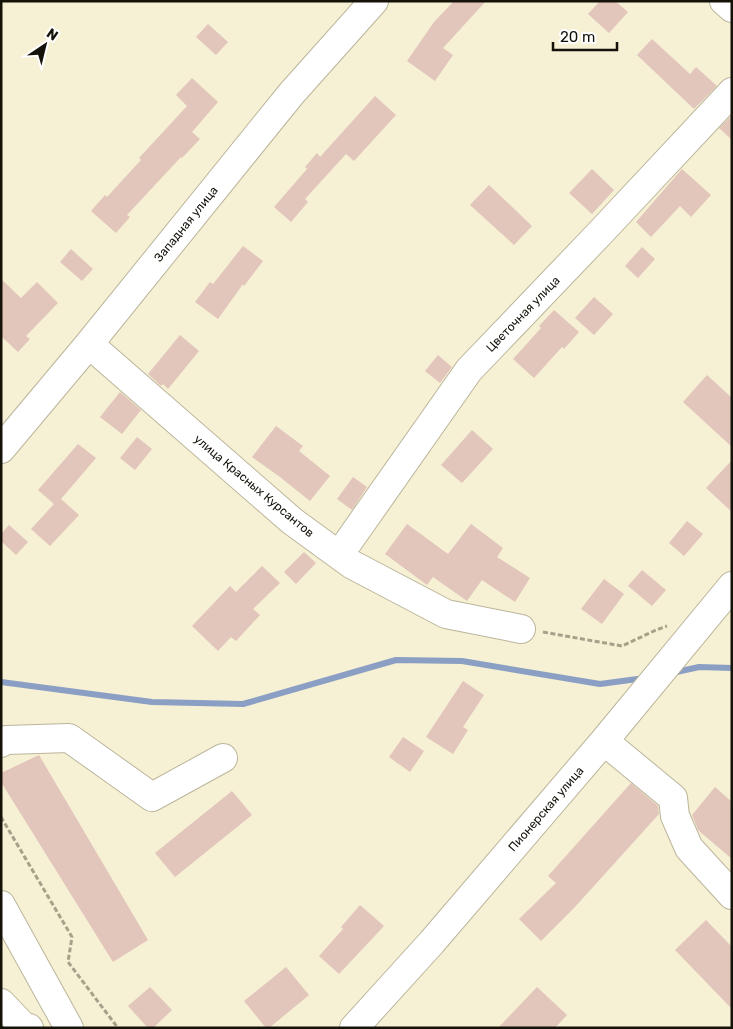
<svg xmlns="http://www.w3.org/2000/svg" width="733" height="1029" font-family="Rubik,sans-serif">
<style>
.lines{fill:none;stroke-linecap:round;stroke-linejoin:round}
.stream{stroke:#8a9fc3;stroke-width:6}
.building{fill:#e2c5bb}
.minor-casing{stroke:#bbb59b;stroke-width:30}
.major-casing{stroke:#bbb59b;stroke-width:30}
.path{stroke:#a5a18b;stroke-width:3;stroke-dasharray:5 2.5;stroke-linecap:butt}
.minor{stroke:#fff;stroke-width:28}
.major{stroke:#fff;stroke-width:28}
.labels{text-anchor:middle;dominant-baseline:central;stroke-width:4;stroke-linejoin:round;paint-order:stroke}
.street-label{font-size:12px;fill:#141209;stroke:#fff}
</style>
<rect width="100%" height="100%" fill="#f6f0d4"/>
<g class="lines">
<path class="stream" d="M 672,673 L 699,667 L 732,668
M 1,682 L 152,702 L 243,704 L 396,660 L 462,661 L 600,684 L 645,678"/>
</g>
<path class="building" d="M 454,1 L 486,1 L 443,48 L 453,55 L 435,81 L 407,61 L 434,22 Z
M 600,1 L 615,1 L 628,12 L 609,33 L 588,14 Z
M 208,24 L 228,42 L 216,55 L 196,37 Z
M 652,39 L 690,74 L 696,67 L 717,86 L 694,109 L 637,55 Z
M 192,78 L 218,102 L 192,132 L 200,139 L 182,158 L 181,157 L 127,215 L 130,217 L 116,233 L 91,211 L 105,195 L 107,197 L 141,160 L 139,158 L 187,106 L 176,95 Z
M 375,96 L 396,115 L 354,161 L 346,154 L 305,199 L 308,202 L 291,222 L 274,207 L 307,169 L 305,167 L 317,153 L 320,157 Z
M 732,115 L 732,140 L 719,128 Z
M 592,169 L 614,190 L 592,214 L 569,193 Z
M 682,169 L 711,195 L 691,217 L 680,206 L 651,237 L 636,222 Z
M 489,185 L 532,226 L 514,245 L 470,205 Z
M 243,246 L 263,261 L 244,286 L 243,284 L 218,319 L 195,302 L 210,282 L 213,284 Z
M 642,247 L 655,259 L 638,278 L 625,266 Z
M 71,249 L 93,269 L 82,281 L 60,262 Z
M 1,279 L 21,298 L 37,282 L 58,303 L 26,336 L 30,339 L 18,352 L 1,336 Z
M 594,297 L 613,314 L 594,335 L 575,318 Z
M 554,310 L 579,332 L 564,349 L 562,347 L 534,378 L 513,359 L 541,328 L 539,326 Z
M 180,335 L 199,351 L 168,389 L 163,384 L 161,386 L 148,374 Z
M 438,355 L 452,367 L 440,383 L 425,371 Z
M 707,375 L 732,398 L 732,447 L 683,402 Z
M 120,392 L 141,410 L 122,434 L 100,417 Z
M 276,426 L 303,446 L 299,451 L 330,476 L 310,501 L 280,477 L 252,457 Z
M 472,430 L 493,449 L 462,483 L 441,465 Z
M 137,437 L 152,449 L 135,470 L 120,458 Z
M 78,444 L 96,458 L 61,499 L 79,515 L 50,546 L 31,529 L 54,504 L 38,490 Z
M 732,460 L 732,512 L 706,488 Z
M 353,477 L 367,487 L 352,510 L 337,499 Z
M 687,521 L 703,534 L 684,556 L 669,543 Z
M 407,524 L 448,554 L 471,524 L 503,548 L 497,557 L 530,578 L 515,602 L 482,580 L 467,601 L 433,577 L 427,585 L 385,554 Z
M 9,525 L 28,542 L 16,555 L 1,541 L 1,534 Z
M 304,552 L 316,563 L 296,584 L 284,572 Z
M 262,566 L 280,583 L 253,609 L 260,615 L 236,641 L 231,637 L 218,651 L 192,626 L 230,586 L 236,592 Z
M 642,570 L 666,590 L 652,606 L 628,586 Z
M 604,579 L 624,594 L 602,624 L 581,609 Z
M 463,681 L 484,695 L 463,727 L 468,730 L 453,754 L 426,737 Z
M 403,737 L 424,751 L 410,772 L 389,757 Z
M 39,755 L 148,940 L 113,962 L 1,782 L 1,773 Z
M 631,783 L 658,806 L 659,814 L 574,908 L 541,941 L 519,919 L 556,883 L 548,876 Z
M 715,787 L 732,802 L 732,859 L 698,830 L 692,815 Z
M 232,791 L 252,815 L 175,877 L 155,853 Z
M 360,905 L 384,926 L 339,974 L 319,956 L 343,929 L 341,927 Z
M 706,920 L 732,947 L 732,1009 L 675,950 Z
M 286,967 L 309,995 L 269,1028 L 266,1028 L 244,1001 Z
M 150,987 L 172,1010 L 153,1028 L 148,1028 L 128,1006 Z
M 537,987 L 567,1015 L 555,1028 L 498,1028 Z"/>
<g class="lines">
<g class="minor-casing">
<path id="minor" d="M 724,1 L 732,8
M 89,344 L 292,521 L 351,564 L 446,614 L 521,629
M 1,449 L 89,344 L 291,94 L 374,1
M 339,555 L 469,370 L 601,232 L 732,92
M 604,741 L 673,798 L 675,816 L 689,848 L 732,895
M 1,743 L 6,740 L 69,738 L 152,797 L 223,758
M 1,1003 L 23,1026 L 29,1028
M 354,1028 L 432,942 L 604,741 L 732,586"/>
</g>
<g class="major-casing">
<path id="major" d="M 1,905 L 69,1028"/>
</g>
<path class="path" d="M 543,632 L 622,646 L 656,630 L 667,626
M 1,817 L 72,937 L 68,962 L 118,1028"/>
<use href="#minor" class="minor"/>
<use href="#major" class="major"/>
</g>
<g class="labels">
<g class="street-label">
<text transform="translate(186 224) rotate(-51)">Западная улица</text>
<text transform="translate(523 314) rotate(-46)">Цветочная улица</text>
<text transform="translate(254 486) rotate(40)">улица Красных Курсантов</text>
<text transform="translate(546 809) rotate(-49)">Пионерская улица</text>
</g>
</g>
<rect width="733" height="1029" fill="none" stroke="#141209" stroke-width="5"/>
<g transform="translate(45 45) rotate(35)" stroke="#ffffff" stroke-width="4" paint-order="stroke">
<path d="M0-4L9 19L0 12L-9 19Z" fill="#141209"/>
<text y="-8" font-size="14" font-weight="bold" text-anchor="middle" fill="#141209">N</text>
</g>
<path d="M553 42v8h64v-8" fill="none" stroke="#141209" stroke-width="2.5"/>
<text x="560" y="42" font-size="15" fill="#141209" stroke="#ffffff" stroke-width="4" paint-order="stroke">20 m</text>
</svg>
